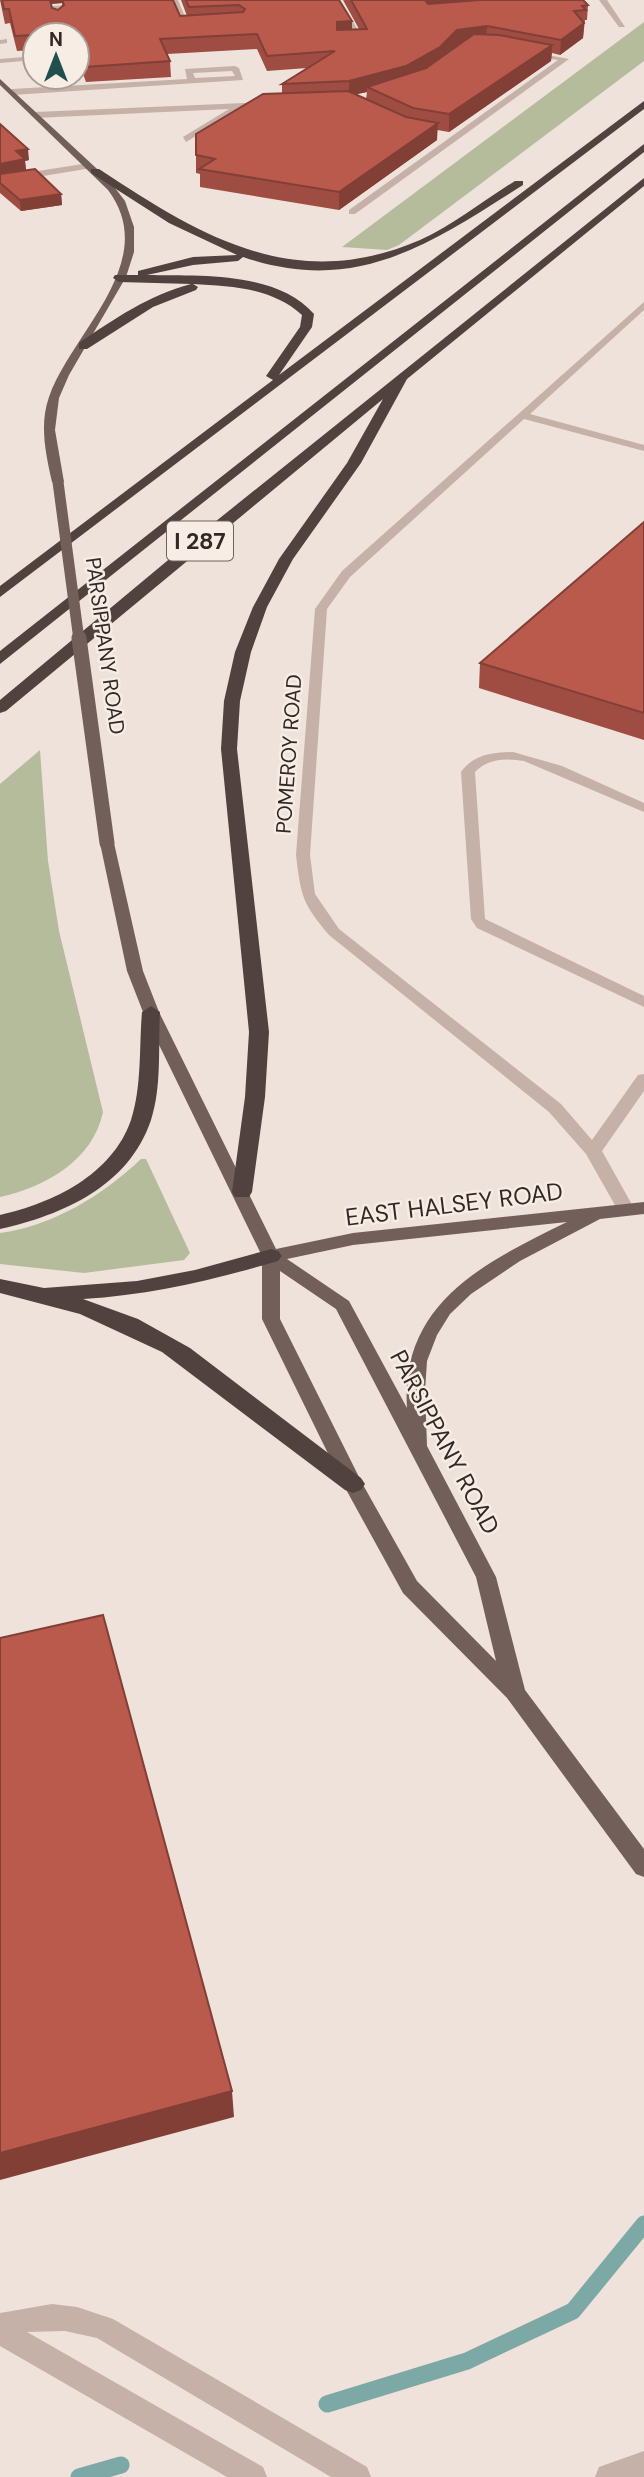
<svg xmlns="http://www.w3.org/2000/svg" width="644" height="2477" font-family="'DM Sans',sans-serif">
<style>
.green{fill:#b5bc9c}
.lines{fill:none;stroke-linecap:round;stroke-linejoin:round}
.stream{stroke:#7ca8a5;stroke-width:17}
.minor{fill:#c5b1a7;fill-rule:evenodd}
.major{fill:#735f59;fill-rule:evenodd}
.highway{fill:#52423f;fill-rule:evenodd}
.major-bridge-far1{stroke:#735f59;stroke-width:11}
.major-bridge{stroke:#735f59;stroke-width:15}
.wall{fill:#9f4d42;fill-rule:evenodd}
.shaded-wall{fill:#823f36}
.building{fill:#b95a4d;stroke:#823f36;stroke-width:2}
.labels{text-anchor:middle;dominant-baseline:central;stroke-width:5;stroke-linejoin:round;paint-order:stroke}
.far-street-label{font-size:21px;fill:#322927;stroke:#f7ede5}
.shield{fill:#f7ede5;stroke:#6d6460;stroke-width:2}
.shield-label{font-size:23px;font-weight:bold;fill:#322927}
.street-label{font-size:24px;fill:#322927;stroke:#f7ede5}
</style>
<rect width="100%" height="100%" fill="#eee2da"/>
<path class="green" d="M 644,22 L 644,61 L 399,245 L 387,250 L 342,247 Z
M 40,750 L 48,861 L 59,931 L 103,1112 C 93,1160 46,1187 0,1197 L 0,784 Z
M 141,1159 L 146,1159 L 190,1253 L 184,1260 L 84,1273 L 0,1264 L 0,1233 C 53,1226 103,1195 141,1159 Z"/>
<g class="lines">
<path class="stream" d="M 327,2404 L 467,2361 L 573,2311 L 644,2224
M 79,2477 L 121,2465"/>
<path class="minor" d="M 94,0 L 104,0 L 88,8 L 59,10 L 62,20 L 58,22 L 54,20 L 51,6 L 86,4 Z
M 170,0 L 178,0 L 188,24 L 201,24 L 201,28 L 182,29 Z
M 332,0 L 340,0 L 365,42 L 347,42 L 347,38 L 356,38 Z
M 599,0 L 607,0 L 625,27 L 619,27 Z
M 7,39 L 7,43 L 0,44 L 0,40 Z
M 526,51 L 569,59 L 355,214 L 349,214 L 349,210 L 558,60 L 526,55 Z
M 35,56 L 35,60 L 0,63 L 0,59 Z
M 235,66 L 239,68 L 243,80 L 12,95 L 8,92 L 12,89 L 187,79 L 185,69 ZM 232,71 L 235,76 L 195,78 L 193,73 Z
M 266,102 L 269,107 L 241,109 L 186,142 L 183,137 L 229,109 L 35,118 L 31,115 L 35,112 Z
M 89,163 L 92,168 L 0,183 L 0,177 Z
M 644,302 L 644,310 L 530,414 L 644,445 L 644,451 L 524,419 L 350,577 L 327,609 L 310,855 L 315,894 L 339,929 L 561,1104 L 592,1140 L 638,1075 L 644,1074 L 644,1091 L 602,1151 L 635,1210 L 626,1216 L 620,1214 L 586,1154 L 549,1112 L 329,935 C 302,903 301,896 296,855 L 315,609 L 342,571 Z
M 513,752 L 562,766 L 644,803 L 644,812 L 524,761 C 507,758 488,758 475,772 L 485,919 L 644,996 L 644,1007 L 477,928 L 471,919 L 461,772 C 473,755 492,752 513,752 Z
M 52,2304 L 77,2307 L 113,2319 L 367,2467 L 371,2477 L 331,2477 L 97,2338 L 65,2331 L 27,2332 L 263,2467 L 267,2477 L 227,2477 L 0,2346 L 0,2313 Z
M 644,2451 L 644,2477 L 595,2477 L 599,2467 Z"/>
<path class="major" d="M 0,79 L 109,180 L 125,201 L 134,227 L 134,252 L 126,277 L 69,375 L 59,398 L 55,430 L 64,482 L 58,485 L 52,482 C 46,455 39,425 49,397 C 71,333 162,262 108,190 L 0,85 Z
M 107,839 L 114,843 L 143,971 L 159,1012 L 276,1249 L 353,1233 L 644,1202 L 644,1214 L 600,1219 L 520,1261 L 471,1294 L 450,1314 L 437,1335 L 427,1361 L 425,1391 L 427,1446 L 496,1577 L 525,1690 L 644,1849 L 644,1877 L 636,1874 L 507,1698 L 403,1593 L 343,1484 L 262,1319 L 262,1256 L 143,1012 L 127,971 L 100,843 ZM 567,1222 C 486,1262 400,1302 407,1408 L 349,1301 L 287,1259 L 353,1245 ZM 280,1271 L 336,1309 L 476,1577 L 496,1661 L 417,1581 L 362,1483 L 280,1319 Z"/>
<path class="highway" d="M 644,101 L 644,109 L 0,597 L 0,586 L 273,380 L 266,376 L 300,327 L 302,315 C 272,288 232,286 193,284 L 198,287 L 196,290 L 153,307 L 87,349 L 79,349 L 79,343 C 114,319 149,295 191,284 L 119,282 L 113,278 L 115,275 L 138,275 L 138,271 L 193,257 L 237,255 L 169,223 L 91,173 L 91,169 L 99,169 C 202,237 295,294 420,240 C 454,225 484,200 515,181 L 523,181 L 523,185 C 431,243 357,296 243,257 L 238,261 L 193,265 L 147,275 C 199,276 277,271 314,314 L 312,327 L 279,375 Z
M 644,144 L 644,152 L 0,664 L 0,651 Z
M 644,178 L 644,186 L 407,379 L 361,463 L 293,559 L 267,607 L 251,652 L 240,701 L 237,749 L 269,1032 L 265,1097 L 252,1192 L 249,1197 L 235,1197 L 232,1192 L 245,1097 L 249,1032 L 221,749 L 224,701 L 235,652 L 253,607 L 279,559 L 347,463 L 383,399 L 6,711 L 0,713 L 0,700 L 185,546 Z
M 151,1006 L 160,1012 C 158,1047 162,1086 151,1120 C 129,1186 63,1215 0,1229 L 0,1215 C 53,1203 112,1175 131,1120 C 142,1086 139,1047 142,1012 Z
M 271,1249 L 278,1251 L 282,1256 L 278,1261 C 213,1280 151,1295 83,1299 L 138,1319 L 190,1348 L 361,1478 L 365,1484 L 361,1490 L 353,1493 L 345,1490 L 162,1352 L 80,1314 L 0,1293 L 0,1279 L 44,1288 L 137,1281 L 195,1270 Z"/>
<path class="major-bridge-far1" d="M 58,482 L 79,640"/>
<path class="major-bridge" d="M 79,638 L 107,843"/>
</g>
<path class="wall" d="M 0,0 L 173,0 L 180,16 L 187,16 L 181,0 L 339,0 L 352,21 L 352,29 L 359,29 L 343,0 L 583,0 L 588,5 L 587,20 L 585,20 L 583,38 L 560,55 L 552,53 L 551,61 L 449,132 L 437,130 L 437,140 L 339,210 L 200,187 L 200,174 L 196,173 L 196,155 L 282,93 L 282,84 L 307,68 L 267,71 L 257,49 L 167,54 L 170,61 L 171,77 L 86,82 L 77,58 L 77,35 L 35,35 L 35,50 L 17,51 L 10,23 L 5,24 ZM 62,3 L 62,6 L 58,10 L 52,8 L 51,4 ZM 367,92 L 366,99 L 356,94 L 361,93 Z
M 0,124 L 29,160 L 25,161 L 26,170 L 61,194 L 62,205 L 21,211 L 0,193 Z
M 644,522 L 644,740 L 479,688 L 480,663 Z"/>
<path class="shaded-wall" d="M 49,0 L 62,0 L 62,3 L 49,4 Z
M 423,0 L 508,0 L 423,12 Z
M 352,21 L 352,36 L 337,37 L 337,22 Z
M 584,23 L 583,38 L 560,55 L 561,40 Z
M 487,26 L 486,40 L 457,45 L 439,62 L 406,82 L 367,87 L 367,92 L 349,96 L 349,81 L 457,30 Z
M 552,45 L 551,61 L 449,132 L 449,114 Z
M 438,123 L 437,140 L 339,210 L 339,192 Z
M 28,149 L 29,160 L 25,161 L 26,170 L 0,175 L 0,164 L 16,151 Z
M 61,194 L 62,205 L 21,211 L 20,200 Z
M 232,2091 L 234,2117 L 0,2180 L 0,2153 Z"/>
<path class="building" d="M 2,0 L 50,0 L 52,8 L 58,10 L 64,5 L 62,0 L 173,0 L 180,16 L 243,12 L 245,9 L 239,5 L 189,7 L 186,0 L 339,0 L 352,21 L 337,22 L 337,30 L 367,29 L 351,0 L 425,0 L 428,4 L 480,0 L 583,0 L 588,5 L 582,6 L 586,10 L 574,11 L 584,23 L 561,40 L 487,26 L 457,30 L 440,47 L 406,66 L 349,81 L 282,84 L 335,51 L 267,56 L 257,34 L 160,39 L 170,61 L 85,67 L 77,45 L 77,35 L 73,35 L 72,33 L 15,36 L 9,9 L 4,9 Z
M 474,34 L 499,35 L 552,45 L 449,114 L 413,108 L 367,87 L 426,68 Z
M 348,91 L 406,117 L 438,123 L 339,192 L 199,169 L 215,159 L 196,155 L 196,134 L 263,94 Z
M 0,124 L 28,149 L 16,151 L 25,159 L 0,164 Z
M 35,169 L 61,194 L 20,200 L 0,183 L 0,174 Z
M 644,522 L 644,713 L 480,663 Z
M 103,1615 L 232,2091 L 0,2153 L 0,1638 Z"/>
<g class="labels">
<g class="far-street-label">
<text transform="translate(105 646) rotate(82)">PARSIPPANY ROAD</text>
<text transform="translate(289 754) rotate(-86)">POMEROY ROAD</text>
</g>
<rect class="shield" x="167" y="521.5" width="66" height="39" rx="5"/>
<g class="shield-label">
<text x="200" y="541">I 287</text>
</g>
<g class="street-label">
<text transform="translate(454 1204) rotate(-7)">EAST HALSEY ROAD</text>
<text transform="translate(445 1442) rotate(62)">PARSIPPANY ROAD</text>
</g>
</g>
<g transform="translate(56 56)"><circle r="33" fill="#f7ede5" stroke="#a89f99" stroke-width="2"/>
<path d="M0-5L12 26L0 18L-12 26Z" fill="#214f4d"/>
<text y="-10" font-size="19" font-weight="bold" text-anchor="middle" fill="#322927">N</text>
</g>
</svg>
